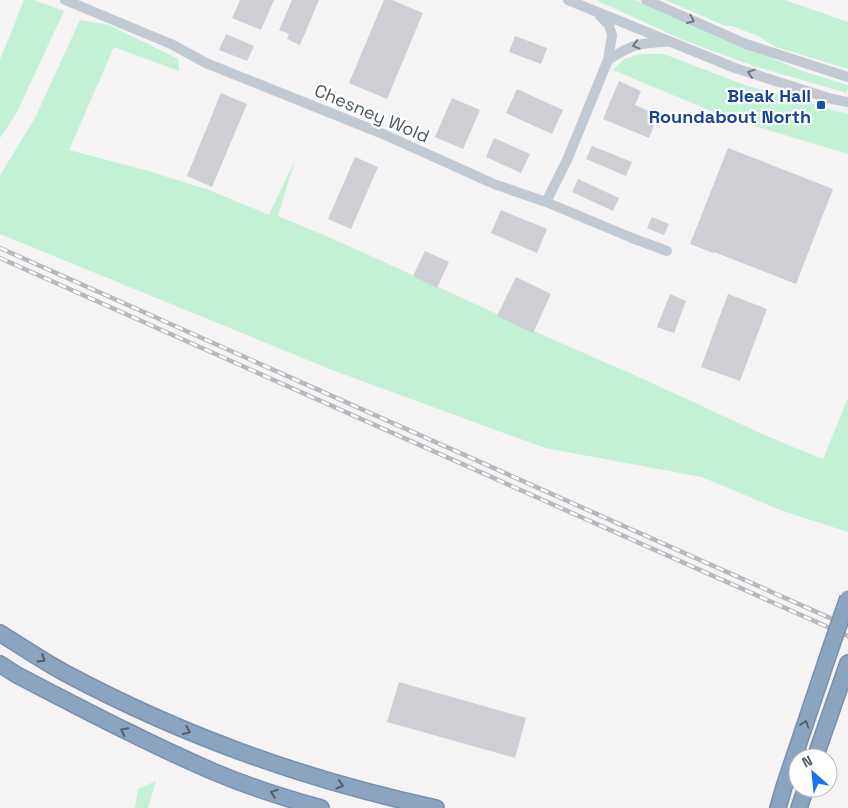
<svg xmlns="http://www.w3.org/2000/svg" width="848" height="808" font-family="'Space Grotesk',sans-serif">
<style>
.green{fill:#c3f1d5}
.building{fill:#cdcfd5}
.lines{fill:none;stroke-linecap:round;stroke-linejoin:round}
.highway-casing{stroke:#7690ad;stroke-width:18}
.minor{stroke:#c1cad2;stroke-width:10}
.highway{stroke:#8ba5c1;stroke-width:15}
.rail-casing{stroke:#b5b8bd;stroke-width:4.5}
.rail{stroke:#fff;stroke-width:2.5;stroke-dasharray:8;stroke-linecap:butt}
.highway-bridge-casing{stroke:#7690ad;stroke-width:18;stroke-linecap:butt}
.highway-bridge{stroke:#8ba5c1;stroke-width:15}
.oneway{stroke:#6e7983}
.oneway2{stroke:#505e6b}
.transit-dot{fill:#1a4fb4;stroke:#fff;stroke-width:2}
.labels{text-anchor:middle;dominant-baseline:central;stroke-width:4.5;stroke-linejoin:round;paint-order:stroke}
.transit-label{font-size:18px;font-weight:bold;fill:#164399;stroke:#fff;text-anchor:end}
.street-label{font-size:18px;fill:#4a5661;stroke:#fff}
</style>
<rect width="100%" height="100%" fill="#f5f3f3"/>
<path class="green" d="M 24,0 L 34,0 L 64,11 L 16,114 L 0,138 L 0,60 Z
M 596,0 L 636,0 L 802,71 L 848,85 L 847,93 L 754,66 L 683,40 Z
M 665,0 L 785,0 L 848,22 L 848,69 L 776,47 L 758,36 L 732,26 L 726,26 Z
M 80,20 L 109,25 L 178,59 L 179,71 L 114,47 L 69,150 L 145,170 L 209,190 L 269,215 L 295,160 L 278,216 C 357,248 433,285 510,320 C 562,344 615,366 667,390 C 718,413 769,439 823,459 L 848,398 L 848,532 L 783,511 L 702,477 L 545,448 L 332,370 L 0,234 L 0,175 L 35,118 Z
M 640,54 L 664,54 L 745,85 L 848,114 L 848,154 L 728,118 L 613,70 L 624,59 Z
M 156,781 L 148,808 L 135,808 L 138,789 Z"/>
<path class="building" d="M 240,0 L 274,0 L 261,30 L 232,18 Z
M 292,0 L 319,0 L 300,45 L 287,39 L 289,34 L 279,30 Z
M 384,0 L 392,0 L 423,13 L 387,99 L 349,83 Z
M 226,34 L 254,46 L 247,61 L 219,50 Z
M 515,36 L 547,48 L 541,64 L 509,52 Z
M 619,81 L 641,91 L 635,105 L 658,115 L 649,138 L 603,119 Z
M 517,89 L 563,110 L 552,134 L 506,113 Z
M 221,93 L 247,104 L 212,187 L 187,176 Z
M 452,98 L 480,110 L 463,149 L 435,137 Z
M 494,138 L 530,154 L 521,173 L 486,157 Z
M 592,146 L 632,162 L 626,176 L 586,159 Z
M 728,148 L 833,189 L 796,284 L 714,252 L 713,253 L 690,244 Z
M 355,157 L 378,167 L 351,229 L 328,219 Z
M 578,179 L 619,198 L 613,211 L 572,192 Z
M 501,210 L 547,229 L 537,253 L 491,233 Z
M 652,217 L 669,224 L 664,235 L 647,228 Z
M 425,251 L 449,262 L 437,288 L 413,276 Z
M 516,277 L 551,294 L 533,333 L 497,316 Z
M 670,294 L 686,301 L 674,333 L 657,327 Z
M 728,294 L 767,309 L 740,381 L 701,367 Z
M 399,682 L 526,718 L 515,758 L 387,722 Z"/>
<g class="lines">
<g class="highway-casing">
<path id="highway" d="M 0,633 C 22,647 43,661 65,673 C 183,736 305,780 436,808
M 0,664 L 17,675 C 81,708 145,742 212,771 C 247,786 284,798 321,808
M 815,758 L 848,663
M 778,808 L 784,787 L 829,653
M 799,808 L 806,788"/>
</g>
<path class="minor" d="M 65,0 L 171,44 L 206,63 L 383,134 L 494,184 L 546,202 L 632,238 L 667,251
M 568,0 L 735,68 L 832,99 L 848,102
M 646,0 L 746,44 L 848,77
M 608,60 C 631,45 638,43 665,42
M 546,202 L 567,160 L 608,60 L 612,35 L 609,25 L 600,16"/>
<use href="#highway" class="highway"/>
<g class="rail-casing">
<path id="rail" d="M 0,248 L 848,626
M 0,258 L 848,636"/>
</g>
<use href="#rail" class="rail"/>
<g class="highway-bridge-casing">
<path id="highway-bridge" d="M 829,653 L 848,598"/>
</g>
<use href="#highway-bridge" class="highway-bridge"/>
</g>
<defs><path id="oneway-chevron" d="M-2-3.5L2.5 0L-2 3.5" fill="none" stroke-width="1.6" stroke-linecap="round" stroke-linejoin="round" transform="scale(1.25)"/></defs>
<g class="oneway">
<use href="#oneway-chevron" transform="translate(691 20) rotate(24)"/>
<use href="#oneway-chevron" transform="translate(636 45) rotate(166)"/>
<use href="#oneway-chevron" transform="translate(751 73) rotate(-162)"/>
</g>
<g class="oneway2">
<use href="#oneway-chevron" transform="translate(42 659) rotate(32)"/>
<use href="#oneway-chevron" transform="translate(805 724) rotate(-72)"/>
<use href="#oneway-chevron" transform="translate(124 731) rotate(-153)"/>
<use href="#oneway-chevron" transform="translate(187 731) rotate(24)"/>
<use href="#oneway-chevron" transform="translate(340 785) rotate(16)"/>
<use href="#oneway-chevron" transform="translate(274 793) rotate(-160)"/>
</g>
<rect class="transit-dot" x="816" y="100" width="10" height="10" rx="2.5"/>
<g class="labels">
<g class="transit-label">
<text x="811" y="95">Bleak Hall<tspan x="811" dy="21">Roundabout North</tspan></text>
</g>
<g class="street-label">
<text transform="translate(372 113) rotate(23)">Chesney Wold</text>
</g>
</g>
<g transform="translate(813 773) rotate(333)"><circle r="24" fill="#ffffff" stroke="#b7bbc0"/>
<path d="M0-4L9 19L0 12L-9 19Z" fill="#1a73e8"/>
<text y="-8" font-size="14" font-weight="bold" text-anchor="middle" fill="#4a5661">N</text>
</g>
</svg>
